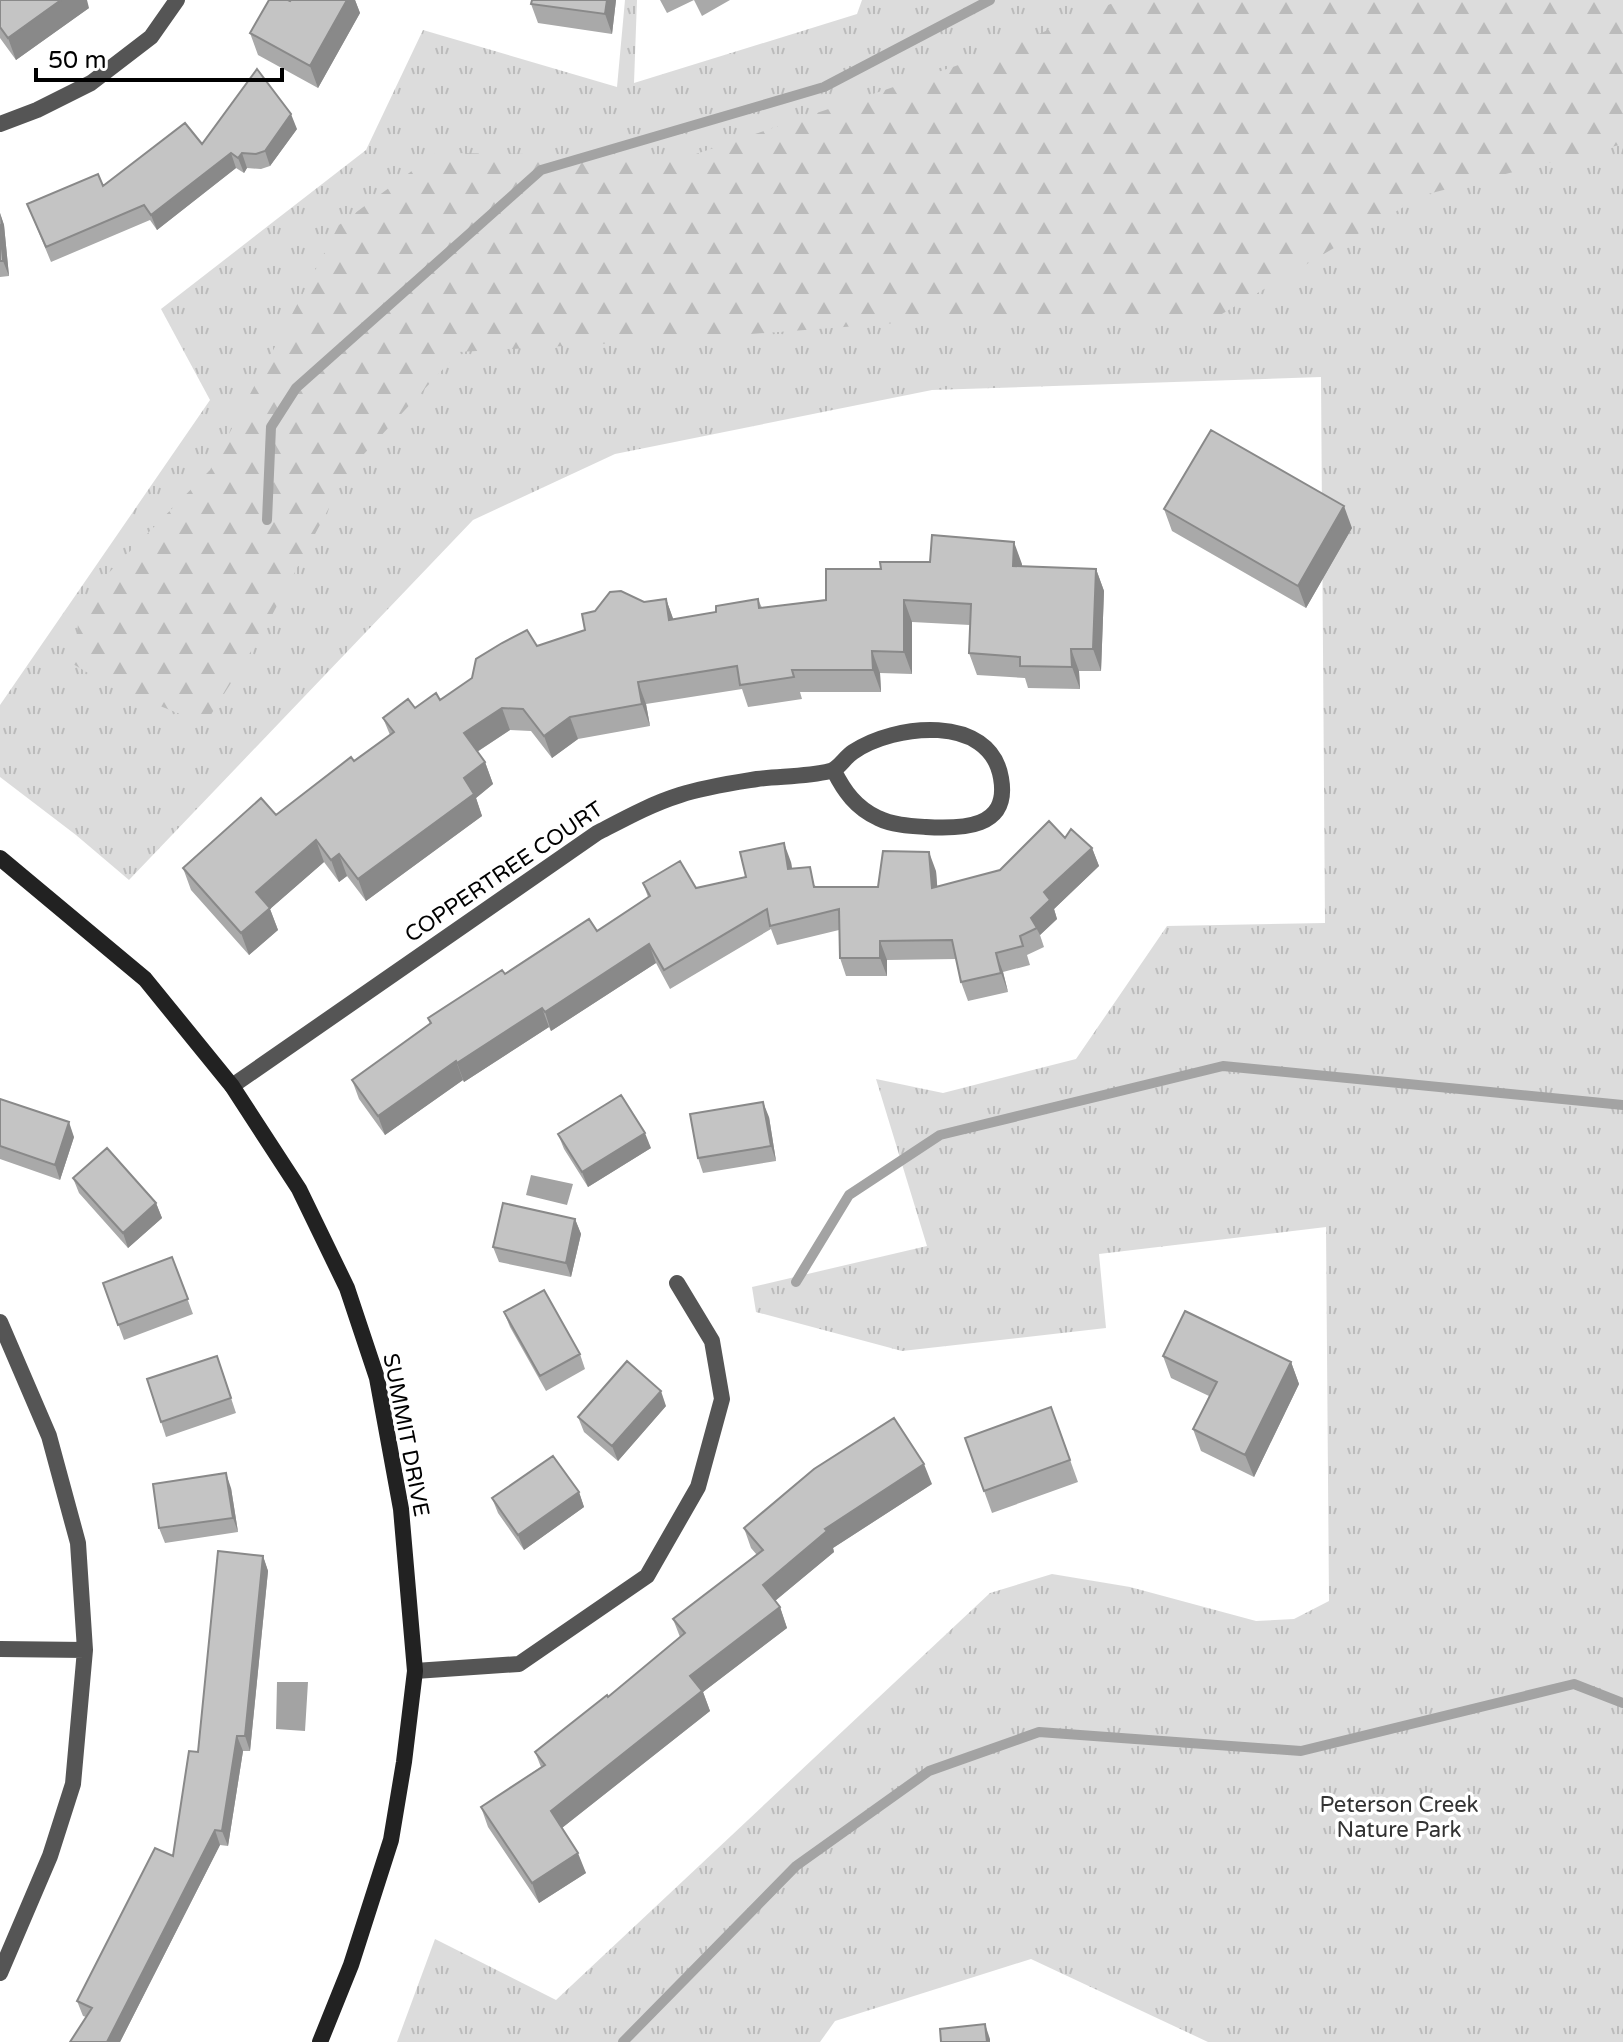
<svg xmlns="http://www.w3.org/2000/svg" width="1623" height="2042" font-family="'Varela Round',sans-serif">
<style>
.grass{fill:url(#grass-tufts)}
.forest{fill:url(#forest-firs)}
.water{fill:#a3a3a3}
.lines{fill:none;stroke-linecap:round;stroke-linejoin:round}
.stream{stroke:#a3a3a3;stroke-width:10}
.street{stroke:#555;stroke-width:16}
.secondary{stroke:#222;stroke-width:16}
.wall{fill:#a9a9a9}
.shaded-wall{fill:#898989}
.building{fill:#c4c4c4;stroke:#898989;stroke-width:2}
.labels{text-anchor:middle;dominant-baseline:central;stroke-width:7;stroke-linejoin:round;paint-order:stroke}
.street-label{font-size:22px;fill:#000;stroke:#fff}
.park-label{font-size:22px;fill:#333;stroke:#fff}
</style>
<defs>
<pattern id="grass-tufts" width="24" height="20" patternUnits="userSpaceOnUse" patternTransform="scale(2)"><rect width="24" height="20" fill="#dcdcdc"/><path d="M3 7l-1-3M5 7V3M7 7l1-3M15 17l-1-3M17 17v-4M19 17l1-3" fill="none" stroke="#bbb"/></pattern>
<pattern id="forest-firs" width="22" height="20" patternUnits="userSpaceOnUse" patternTransform="scale(2)"><rect width="22" height="20" fill="#dcdcdc"/><path d="M5 1l3.5 6h-7zM16 11l3.5 6h-7z" fill="#bbb"/></pattern>
</defs>
<rect width="100%" height="100%" fill="#fff"/>
<path class="grass" d="M 625,0 L 637,0 L 634,83 L 857,14 L 862,0 L 1623,0 L 1623,2042 L 1208,2042 L 1031,1959 L 835,2021 L 820,2042 L 397,2042 L 435,1939 L 556,2000 L 990,1593 L 1052,1574 L 1130,1587 L 1256,1621 L 1294,1619 L 1329,1601 L 1326,1227 L 1099,1254 L 1106,1328 L 902,1351 L 756,1312 L 752,1287 L 927,1246 L 876,1079 L 943,1093 L 1076,1059 L 1167,926 L 1325,923 L 1321,377 L 932,390 L 615,454 L 473,520 L 129,880 L 76,835 L 0,777 L 0,705 L 210,400 L 161,309 L 366,150 L 423,30 L 617,87 Z"/>
<path class="forest" d="M 1120,0 L 1623,0 L 1623,144 L 1424,195 L 1210,321 L 949,319 L 685,339 L 459,352 L 349,470 L 262,634 L 205,724 L 110,686 L 73,664 L 81,601 L 210,470 L 339,225 L 436,153 L 690,156 L 991,54 Z"/>
<path class="water" d="M 531,1175 L 573,1184 L 567,1205 L 526,1195 Z
M 277,1682 L 308,1682 L 305,1731 L 276,1729 Z"/>
<g class="lines">
<path class="stream" d="M 267,520 L 271,427 L 296,388 L 541,170 L 824,87 L 990,0
M 796,1282 L 849,1195 L 940,1135 L 1223,1066 L 1623,1105
M 623,2042 L 796,1866 L 929,1771 L 1039,1732 L 1301,1751 L 1574,1684 L 1623,1703"/>
<path class="street" d="M 0,124 L 37,110 L 91,83 L 151,37 L 177,0
M 232,1086 L 597,833 C 624,819 651,804 680,795 C 704,787 732,783 757,779 C 781,776 806,777 830,771 C 839,769 844,758 853,752 C 894,724 990,713 1001,778 C 1010,829 961,829 926,827 C 911,826 892,825 878,818 C 856,808 844,791 834,771
M 0,1322 L 49,1436 L 78,1543 L 85,1650 L 73,1784 L 50,1856 L 0,1973
M 0,1649 L 85,1650
M 415,1671 L 519,1664 L 647,1576 L 698,1487 L 722,1399 L 712,1341 L 677,1283"/>
<path class="secondary" d="M 0,858 L 145,979 L 232,1086 L 299,1189 L 347,1288 L 377,1378 L 401,1509 L 415,1671 L 404,1762 L 391,1840 L 351,1965 L 320,2042"/>
</g>
<path class="wall" d="M 0,0 L 89,8 L 16,60 L 0,38 Z
M 291,0 L 355,0 L 360,13 L 318,88 L 258,55 L 250,33 Z
M 616,0 L 612,34 L 538,23 L 531,4 Z
M 660,0 L 730,0 L 702,16 L 694,0 L 667,13 Z
M 297,129 L 270,166 L 261,169 L 247,168 L 244,173 L 236,168 L 157,230 L 150,220 L 51,262 L 27,204 L 103,186 L 202,144 Z
M 0,213 L 4,225 L 9,276 L 0,277 Z
M 1164,509 L 1352,528 L 1306,608 L 1172,531 Z
M 1022,564 L 1022,566 L 1096,569 L 1104,591 L 1101,671 L 1079,671 L 1080,689 L 1028,688 L 1025,678 L 977,675 L 969,653 L 970,625 L 912,622 L 912,674 L 880,673 L 881,692 L 800,692 L 802,699 L 748,707 L 742,689 L 646,704 L 650,726 L 578,739 L 552,758 L 531,731 L 510,730 L 477,752 L 485,762 L 493,784 L 476,798 L 482,816 L 366,901 L 347,876 L 339,882 L 324,862 L 270,909 L 278,930 L 249,955 L 191,890 L 183,868 L 276,815 L 390,735 L 383,718 L 440,700 L 537,646 L 585,630 L 644,602 L 666,599 L 673,619 L 716,612 L 758,599 L 762,608 L 826,600 L 881,569 Z
M 1065,838 L 1092,848 L 1099,866 L 1054,909 L 1057,919 L 1040,935 L 1044,947 L 1027,955 L 1030,965 L 1003,972 L 1008,992 L 968,1001 L 961,982 L 956,959 L 887,960 L 887,976 L 846,976 L 840,958 L 839,930 L 777,945 L 771,929 L 670,989 L 656,963 L 551,1031 L 549,1027 L 464,1082 L 463,1080 L 385,1135 L 359,1099 L 352,1080 L 430,1024 L 428,1018 L 505,974 L 597,931 L 648,897 L 643,883 L 696,888 L 746,877 L 791,862 L 792,869 L 817,887 L 878,887 L 936,871 L 937,887 L 1000,870 Z
M 0,1099 L 74,1137 L 60,1180 L 0,1159 Z
M 769,1117 L 776,1161 L 703,1173 L 698,1158 Z
M 558,1134 L 651,1148 L 588,1187 L 564,1149 Z
M 73,1178 L 156,1203 L 162,1218 L 128,1248 L 79,1193 Z
M 575,1219 L 581,1234 L 571,1277 L 499,1262 L 493,1247 Z
M 172,1257 L 193,1314 L 124,1340 L 103,1283 Z
M 504,1312 L 580,1354 L 585,1369 L 546,1391 L 510,1327 Z
M 217,1356 L 236,1413 L 166,1437 L 147,1379 Z
M 1163,1356 L 1291,1362 L 1299,1384 L 1254,1477 L 1201,1451 L 1193,1429 L 1209,1396 L 1171,1378 Z
M 666,1406 L 618,1461 L 584,1432 L 578,1417 Z
M 1051,1407 L 1078,1482 L 992,1513 L 965,1438 Z
M 932,1484 L 833,1548 L 834,1552 L 775,1601 L 780,1607 L 787,1628 L 703,1692 L 710,1711 L 562,1828 L 586,1873 L 539,1903 L 488,1827 L 481,1807 L 541,1767 L 535,1752 L 608,1697 L 680,1637 L 673,1619 L 757,1555 L 751,1548 L 744,1528 Z
M 231,1488 L 238,1532 L 165,1543 L 159,1528 Z
M 579,1492 L 584,1507 L 524,1550 L 498,1513 L 492,1498 Z
M 263,1556 L 268,1571 L 250,1751 L 243,1751 L 228,1846 L 220,1845 L 120,2042 L 70,2042 L 86,2017 L 83,2016 L 77,2001 L 173,1856 L 198,1752 Z"/>
<path class="shaded-wall" d="M 61,0 L 87,0 L 89,8 L 16,60 L 8,38 Z
M 347,0 L 355,0 L 360,13 L 318,88 L 310,66 Z
M 607,0 L 616,0 L 612,34 L 605,14 Z
M 291,114 L 297,129 L 270,166 L 265,151 Z
M 231,153 L 236,168 L 157,230 L 151,215 Z
M 242,153 L 247,168 L 244,173 L 238,158 Z
M 0,213 L 4,225 L 9,276 L 3,261 Z
M 1344,506 L 1352,528 L 1306,608 L 1298,586 Z
M 1014,542 L 1022,564 L 1021,588 L 1013,566 Z
M 1096,569 L 1104,591 L 1101,671 L 1093,649 Z
M 666,599 L 674,621 L 669,620 Z
M 904,600 L 912,622 L 912,674 L 904,652 Z
M 1071,649 L 1079,671 L 1080,689 L 1072,667 Z
M 872,651 L 880,673 L 881,692 L 873,670 Z
M 638,682 L 646,704 L 650,726 L 642,704 Z
M 502,708 L 510,730 L 472,755 L 464,733 Z
M 570,717 L 578,739 L 552,758 L 544,736 Z
M 485,762 L 493,784 L 476,798 L 482,816 L 366,901 L 358,879 L 464,778 Z
M 316,840 L 324,862 L 270,909 L 278,930 L 249,955 L 241,933 L 256,892 Z
M 784,843 L 791,862 L 795,888 L 788,869 Z
M 1092,848 L 1099,866 L 1054,909 L 1057,919 L 1040,935 L 1031,918 L 1044,892 Z
M 929,852 L 936,871 L 939,907 L 932,888 Z
M 339,854 L 347,876 L 339,882 L 331,860 Z
M 880,941 L 887,960 L 887,976 L 880,958 Z
M 649,944 L 656,963 L 551,1031 L 545,1012 Z
M 996,953 L 1003,972 L 1008,992 L 1001,973 Z
M 542,1008 L 549,1027 L 464,1082 L 457,1063 Z
M 456,1061 L 463,1080 L 385,1135 L 378,1116 Z
M 763,1102 L 769,1117 L 776,1161 L 771,1146 Z
M 69,1122 L 74,1137 L 60,1180 L 55,1165 Z
M 645,1133 L 651,1148 L 588,1187 L 582,1172 Z
M 156,1203 L 162,1218 L 128,1248 L 123,1233 Z
M 575,1219 L 581,1234 L 571,1277 L 566,1263 Z
M 1291,1362 L 1299,1384 L 1254,1477 L 1245,1455 Z
M 661,1391 L 666,1406 L 618,1461 L 612,1446 Z
M 924,1464 L 932,1484 L 833,1548 L 834,1552 L 770,1605 L 763,1585 L 825,1529 Z
M 226,1473 L 231,1488 L 238,1532 L 233,1518 Z
M 579,1492 L 584,1507 L 524,1550 L 518,1535 Z
M 263,1556 L 268,1571 L 250,1751 L 245,1736 Z
M 780,1607 L 787,1628 L 703,1692 L 710,1711 L 558,1831 L 551,1811 L 690,1676 Z
M 237,1736 L 243,1751 L 228,1846 L 222,1831 Z
M 215,1830 L 220,1845 L 120,2042 L 107,2042 Z
M 578,1853 L 586,1873 L 539,1903 L 532,1883 Z
M 985,2024 L 990,2039 L 990,2042 L 987,2042 Z"/>
<path class="building" d="M 0,0 L 61,0 L 8,38 L 0,27 Z
M 269,0 L 288,0 L 290,1 L 291,0 L 347,0 L 310,66 L 250,33 Z
M 532,0 L 607,0 L 605,14 L 531,4 Z
M 257,69 L 291,114 L 265,151 L 256,154 L 242,153 L 238,158 L 231,153 L 151,215 L 144,205 L 46,247 L 27,204 L 98,174 L 103,186 L 185,123 L 202,144 Z
M 0,224 L 3,261 L 0,261 Z
M 1211,430 L 1344,506 L 1298,586 L 1164,509 Z
M 932,535 L 1014,542 L 1013,566 L 1096,569 L 1093,649 L 1071,649 L 1072,667 L 1020,666 L 1020,657 L 969,653 L 971,604 L 904,600 L 904,652 L 872,651 L 873,670 L 792,670 L 794,677 L 740,685 L 737,666 L 638,682 L 642,704 L 570,717 L 544,736 L 523,709 L 502,708 L 464,733 L 485,762 L 464,778 L 474,794 L 358,879 L 339,854 L 331,860 L 316,840 L 256,892 L 270,908 L 241,933 L 183,868 L 261,798 L 276,815 L 351,757 L 354,761 L 394,732 L 383,718 L 408,699 L 415,708 L 436,693 L 440,700 L 472,678 L 476,659 L 502,643 L 527,630 L 537,646 L 585,630 L 582,614 L 595,611 L 610,592 L 621,591 L 644,602 L 666,599 L 669,620 L 716,612 L 716,606 L 758,599 L 759,608 L 826,600 L 826,569 L 881,569 L 880,562 L 930,562 Z
M 1049,821 L 1065,838 L 1071,829 L 1092,848 L 1044,892 L 1050,900 L 1031,918 L 1037,928 L 1020,936 L 1023,946 L 996,953 L 1001,973 L 961,982 L 952,940 L 880,941 L 880,958 L 840,958 L 839,909 L 770,926 L 767,909 L 664,970 L 649,944 L 545,1012 L 542,1008 L 457,1063 L 456,1061 L 378,1116 L 352,1080 L 431,1023 L 428,1018 L 502,970 L 505,974 L 589,919 L 597,931 L 650,896 L 643,883 L 680,861 L 696,888 L 746,877 L 740,852 L 784,843 L 788,869 L 810,867 L 814,887 L 878,887 L 883,851 L 929,852 L 932,888 L 1000,870 Z
M 621,1095 L 645,1133 L 582,1172 L 558,1134 Z
M 0,1099 L 69,1122 L 55,1165 L 0,1146 Z
M 763,1102 L 771,1146 L 698,1158 L 690,1114 Z
M 107,1148 L 156,1203 L 123,1233 L 73,1178 Z
M 503,1203 L 575,1219 L 566,1263 L 493,1247 Z
M 172,1257 L 188,1299 L 118,1325 L 103,1283 Z
M 544,1290 L 580,1354 L 540,1376 L 504,1312 Z
M 1185,1311 L 1291,1362 L 1245,1455 L 1193,1429 L 1217,1382 L 1163,1356 Z
M 217,1356 L 231,1398 L 161,1422 L 147,1379 Z
M 627,1361 L 661,1391 L 612,1446 L 578,1417 Z
M 1051,1407 L 1070,1460 L 984,1491 L 965,1438 Z
M 894,1418 L 924,1464 L 825,1529 L 827,1531 L 763,1585 L 780,1607 L 690,1676 L 702,1691 L 551,1811 L 578,1853 L 532,1883 L 481,1807 L 545,1765 L 535,1752 L 607,1695 L 608,1697 L 685,1633 L 673,1619 L 763,1550 L 744,1528 L 814,1469 Z
M 553,1456 L 579,1492 L 518,1535 L 492,1498 Z
M 226,1473 L 233,1518 L 159,1528 L 153,1484 Z
M 218,1551 L 263,1556 L 245,1736 L 237,1736 L 222,1831 L 215,1830 L 107,2042 L 70,2042 L 92,2008 L 77,2001 L 155,1848 L 173,1856 L 189,1751 L 198,1752 Z
M 985,2024 L 987,2042 L 941,2042 L 940,2029 Z"/>
<g class="labels">
<g class="street-label">
<text transform="translate(504 872) rotate(-34)">COPPERTREE COURT</text>
<text transform="translate(406 1435) rotate(79)">SUMMIT DRIVE</text>
</g>
<g class="park-label">
<text x="1399" y="1805">Peterson Creek<tspan x="1399" dy="25">Nature Park</tspan></text>
</g>
</g>
<path d="M36 68v12h246v-12" fill="none" stroke="#000000" stroke-width="4"/>
<text x="48" y="68" font-size="24" fill="#000000" stroke="#ffffff" stroke-width="6" paint-order="stroke">50 m</text>
</svg>
